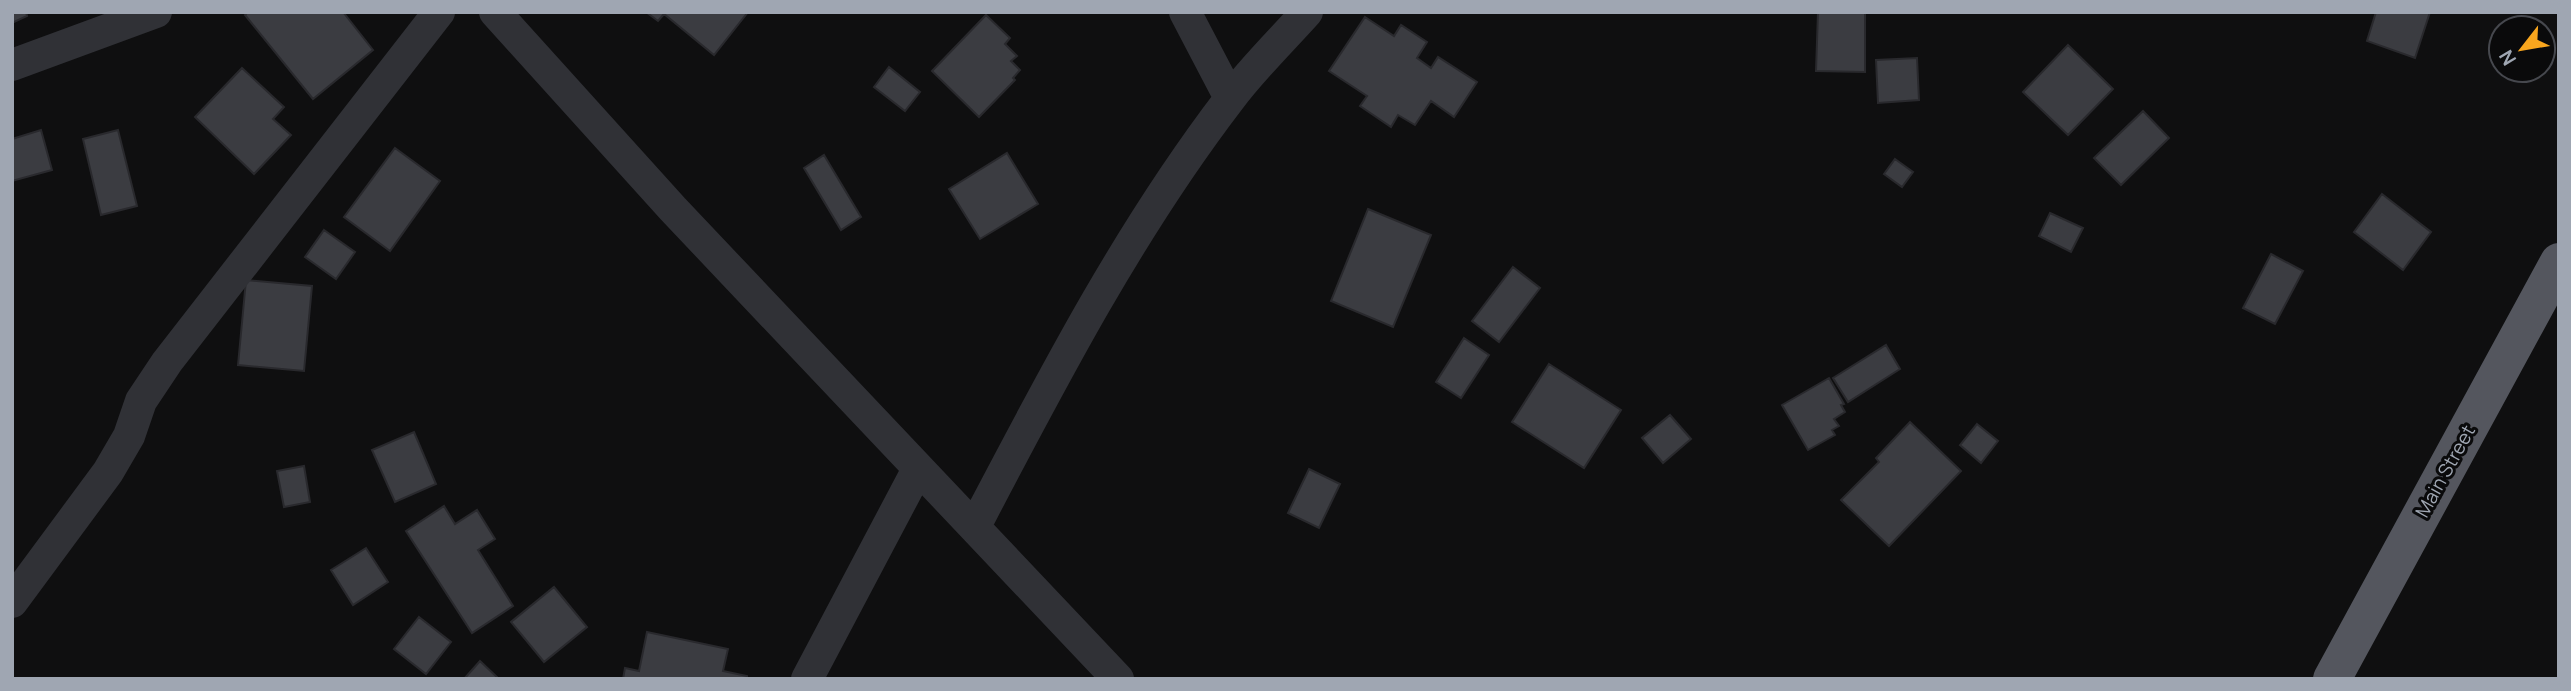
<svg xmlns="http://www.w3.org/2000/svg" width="2571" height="691" font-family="Manrope,sans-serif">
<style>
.building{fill:#3b3c41;stroke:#29292d;stroke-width:2}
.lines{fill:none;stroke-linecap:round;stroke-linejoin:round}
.minor{stroke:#303136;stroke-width:32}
.trunk{stroke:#54565e;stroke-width:38}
.labels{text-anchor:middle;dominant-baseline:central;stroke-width:6;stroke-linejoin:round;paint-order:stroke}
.street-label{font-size:19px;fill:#9fa6b2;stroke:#0a0a0b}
</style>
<rect width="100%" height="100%" fill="#0f0f10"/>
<path class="building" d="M 12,12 L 26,12 L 27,16 L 12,23 Z
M 248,12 L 343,12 L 373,50 L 313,99 L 245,15 Z
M 646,12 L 748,12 L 714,55 L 664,14 L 658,21 Z
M 1818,12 L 1865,12 L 1865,72 L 1816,71 Z
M 2376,12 L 2430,12 L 2415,58 L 2367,41 Z
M 986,15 L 1010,38 L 1005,44 L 1017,56 L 1011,61 L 1020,70 L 1013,78 L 1015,80 L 979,117 L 932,71 Z
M 1365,17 L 1394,36 L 1401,25 L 1427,42 L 1417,58 L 1431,68 L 1438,57 L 1477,82 L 1454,117 L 1431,101 L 1415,125 L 1398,115 L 1391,127 L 1360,106 L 1367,96 L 1329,71 Z
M 2068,45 L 2113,89 L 2068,135 L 2023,92 Z
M 1917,58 L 1919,100 L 1878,103 L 1876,60 Z
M 889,67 L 920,92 L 905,111 L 874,87 Z
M 242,68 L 284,107 L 273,119 L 291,135 L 254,174 L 195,117 Z
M 2143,111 L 2169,138 L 2121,185 L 2094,158 Z
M 41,130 L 52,170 L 12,181 L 12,139 Z
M 118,130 L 137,206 L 101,215 L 83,139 Z
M 395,148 L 440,181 L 390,251 L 344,217 Z
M 1007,153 L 1038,204 L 980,239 L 949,189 Z
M 824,155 L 861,217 L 841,230 L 804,168 Z
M 1895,159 L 1913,172 L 1902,187 L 1884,174 Z
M 2382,194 L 2431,232 L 2403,270 L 2354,232 Z
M 1368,209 L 1431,235 L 1393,327 L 1331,301 Z
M 2050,213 L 2083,228 L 2071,252 L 2039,236 Z
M 324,230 L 355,252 L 336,279 L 305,257 Z
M 2271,254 L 2303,271 L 2275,324 L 2243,308 Z
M 1513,267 L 1540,288 L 1499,342 L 1472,321 Z
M 246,280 L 312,286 L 304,371 L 238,365 Z
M 1464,338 L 1489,355 L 1461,398 L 1436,382 Z
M 1886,345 L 1900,369 L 1848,402 L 1833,378 Z
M 1549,364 L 1621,410 L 1584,468 L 1512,422 Z
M 1829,378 L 1844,404 L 1841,405 L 1845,412 L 1834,419 L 1839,426 L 1832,430 L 1835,435 L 1808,450 L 1782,405 Z
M 1670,415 L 1691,439 L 1663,463 L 1642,438 Z
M 1910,422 L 1961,471 L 1889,546 L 1841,500 L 1879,462 L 1876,458 Z
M 1977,424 L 1998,441 L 1981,463 L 1960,445 Z
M 414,432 L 436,484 L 395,502 L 372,450 Z
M 304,466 L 310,502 L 284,507 L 277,471 Z
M 1309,469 L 1340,484 L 1319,528 L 1288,513 Z
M 444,506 L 455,524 L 477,510 L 495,539 L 478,550 L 513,606 L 472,633 L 406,531 Z
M 366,548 L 388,582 L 353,605 L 331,570 Z
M 554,587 L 587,627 L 544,662 L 511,622 Z
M 419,617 L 451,642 L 426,674 L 394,649 Z
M 647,632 L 728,649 L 723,671 L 747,676 L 747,679 L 623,679 L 625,668 L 639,671 Z
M 480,661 L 499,679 L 464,679 Z"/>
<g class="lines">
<path class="minor" d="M 495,12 L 673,209 L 1118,679
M 1185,12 L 1230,98
M 12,65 L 156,12
M 975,526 C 1052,379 1128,232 1229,100 C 1252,69 1281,41 1307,12
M 12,602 L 108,472 L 129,436 L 141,401 L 167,362 L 439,12
M 807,679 L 918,469"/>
<path class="trunk" d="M 2332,679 L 2559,262"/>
</g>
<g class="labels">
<g class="street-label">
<text transform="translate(2445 471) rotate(-61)">Main Street</text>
</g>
</g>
<rect width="2571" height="691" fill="none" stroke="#9fa6b2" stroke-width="28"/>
<g transform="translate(2522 49) rotate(239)"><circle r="33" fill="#0a0a0b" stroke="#46484e" stroke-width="2"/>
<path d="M0-5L12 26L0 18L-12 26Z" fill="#f9a61e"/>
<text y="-10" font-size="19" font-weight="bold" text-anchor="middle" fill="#9fa6b2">N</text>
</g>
</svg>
